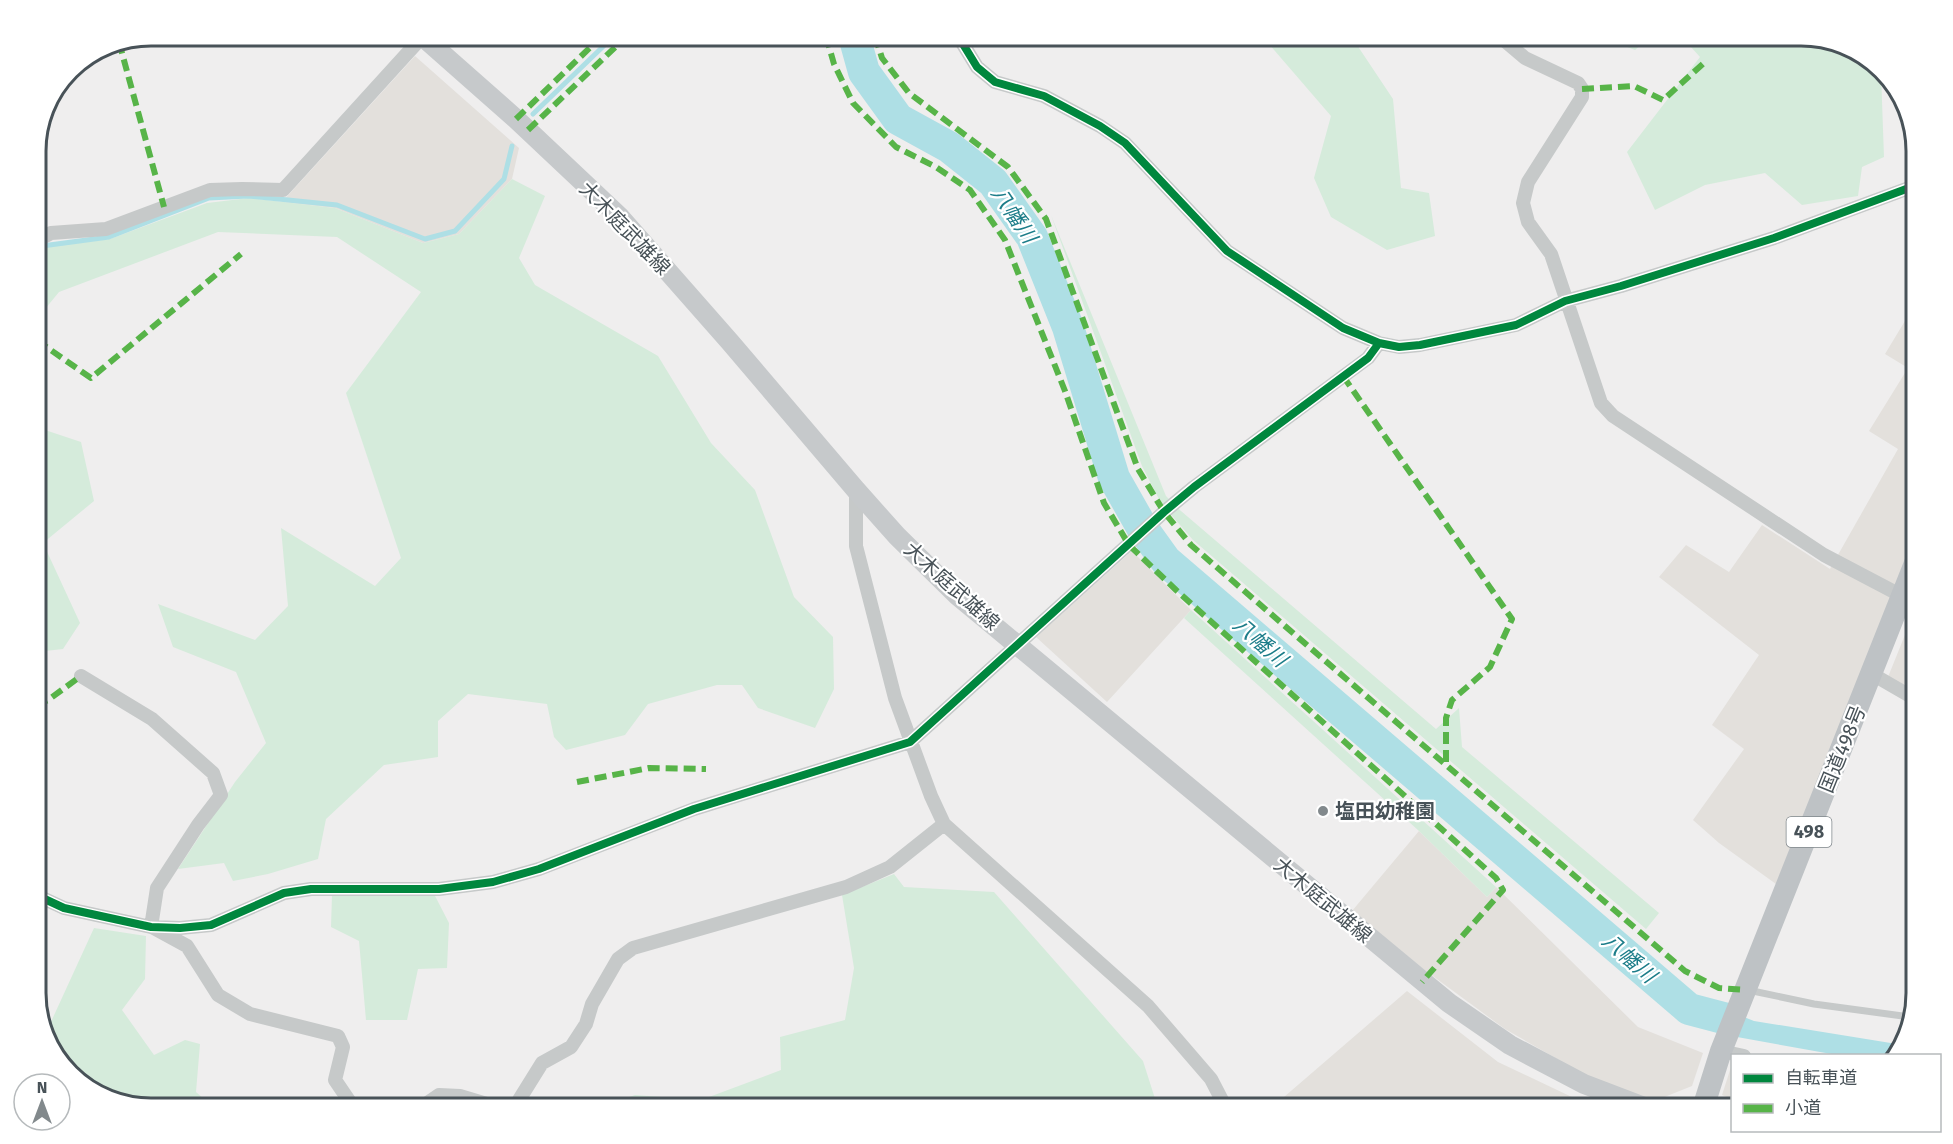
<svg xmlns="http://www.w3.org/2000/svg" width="1953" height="1144" font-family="'Fira Sans','Noto Sans JP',sans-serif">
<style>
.commercial{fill:#e3e0dc}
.green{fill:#d5ebdb}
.water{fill:#aedfe5}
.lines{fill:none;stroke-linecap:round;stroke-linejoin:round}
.stream{stroke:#aedfe5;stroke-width:5}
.river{stroke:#aedfe5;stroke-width:32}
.service{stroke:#c6c9c9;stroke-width:7}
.minor{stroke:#c6c9c9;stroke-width:14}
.secondary{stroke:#c6c9cb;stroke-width:20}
.trunk{stroke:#bec2c5;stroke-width:22}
.quiet{stroke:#57b448;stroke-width:6;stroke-dasharray:12 6;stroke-linecap:butt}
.cycleway-casing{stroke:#fff;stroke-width:11}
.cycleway{stroke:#00873e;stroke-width:8}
.poi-dot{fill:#82898c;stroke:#fff;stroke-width:2}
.labels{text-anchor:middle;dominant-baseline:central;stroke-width:4.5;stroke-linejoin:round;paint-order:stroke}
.shield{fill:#fff;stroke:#7f868a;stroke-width:1.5}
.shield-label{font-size:18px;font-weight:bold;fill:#485258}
.street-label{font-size:20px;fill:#485258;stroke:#fff}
.poi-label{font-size:20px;font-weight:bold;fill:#485258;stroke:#fff;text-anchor:start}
.water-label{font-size:21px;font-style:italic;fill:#1c7d89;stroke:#fff}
.rim{fill:none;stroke:#485258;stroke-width:3}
</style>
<rect width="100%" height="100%" fill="#efeeee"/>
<path class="commercial" d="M 415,56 L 519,148 L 512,179 L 459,234 L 423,243 L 335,208 L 282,202 Z
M 1917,301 L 1917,533 L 1776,884 L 1719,843 L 1693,820 L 1744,749 L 1712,725 L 1759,655 L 1659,577 L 1686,545 L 1729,572 L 1762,525 L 1830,569 L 1898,449 L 1869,431 L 1908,368 L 1885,354 Z
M 1132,551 L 1191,610 L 1107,702 L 1036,637 Z
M 1917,605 L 1917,694 L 1888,677 Z
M 1419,831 L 1487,897 L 1496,887 L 1638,1027 L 1703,1053 L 1692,1086 L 1662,1098 L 1644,1097 L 1587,1076 L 1505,1029 L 1426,971 L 1352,911 Z
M 1407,991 L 1498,1062 L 1595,1108 L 1289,1108 L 1284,1097 Z
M 1732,1064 L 1732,1099 L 1722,1095 Z"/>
<path class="green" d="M 1282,36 L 1355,36 L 1359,48 L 1393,99 L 1401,188 L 1429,193 L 1435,236 L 1387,250 L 1331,217 L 1314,178 L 1331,116 L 1269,44 Z
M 1599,36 L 1651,36 L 1635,50 Z
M 1681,36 L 1801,36 L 1859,52 L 1881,73 L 1884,157 L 1862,167 L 1858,196 L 1802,205 L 1765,173 L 1705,185 L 1655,210 L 1627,152 L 1700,57 Z
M 512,179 L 545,196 L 519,258 L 535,285 L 658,356 L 711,443 L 755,490 L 794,597 L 833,637 L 834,689 L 815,728 L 758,708 L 742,685 L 717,685 L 648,704 L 625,735 L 566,750 L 554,737 L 547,704 L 468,694 L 438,721 L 438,757 L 384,765 L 326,819 L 318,859 L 268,874 L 233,881 L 224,863 L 178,869 L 235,782 L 266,743 L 236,672 L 173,647 L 158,604 L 255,640 L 288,606 L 281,528 L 375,586 L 401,558 L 346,393 L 421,292 L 337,237 L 218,232 L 59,292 L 36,320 L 36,262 L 45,247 L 110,239 L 207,203 L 249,198 L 335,208 L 423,243 L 459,234 Z
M 1051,215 L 1166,496 L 1181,511 L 1436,729 L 1459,708 L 1462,747 L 1659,913 L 1646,929 L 1193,540 L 1161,503 L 1142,466 Z
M 36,427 L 81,442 L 94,501 L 43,543 L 80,623 L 63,649 L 36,652 Z
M 1191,610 L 1496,887 L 1487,897 L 1419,831 L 1184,618 Z
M 894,874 L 904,887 L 994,892 L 1143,1061 L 1158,1108 L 597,1108 L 635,1095 L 701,1100 L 781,1070 L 780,1037 L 845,1020 L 854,968 L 842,895 Z
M 433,892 L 449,923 L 447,968 L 418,969 L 407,1020 L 366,1020 L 359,941 L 331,927 L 332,895 Z
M 94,928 L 146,936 L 145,979 L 122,1010 L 154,1055 L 185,1040 L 200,1044 L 196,1092 L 214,1108 L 152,1108 L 94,1092 L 52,1050 L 45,1028 L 50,1024 Z"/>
<path class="water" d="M 1694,997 L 1754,1021 L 1903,1045 L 1901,1050 L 1896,1055 L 1837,1055 L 1737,1037 L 1684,1011 Z"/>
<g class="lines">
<path class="stream" d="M 533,114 L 614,36
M 36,255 L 42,246 L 109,237 L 209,198 L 248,196 L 337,205 L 425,239 L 455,231 L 504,179 L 512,146"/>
<path class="river" d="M 854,36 L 864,72 L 898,119 L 949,147 L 993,182 L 1032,237 L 1068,327 L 1114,478 L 1143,529 L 1166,561 L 1689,1009 L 1727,1019"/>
<path class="service" d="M 1748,990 L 1814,1004 L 1910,1017"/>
<path class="minor" d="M 958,36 L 977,67 L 995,82 L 1044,96 L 1100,126 L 1125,143 L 1227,251 L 1343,328 L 1379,343 L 1399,347 L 1420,345 L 1516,325 L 1565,301 L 1621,286 L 1774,238 L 1917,185
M 1499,36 L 1525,58 L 1578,83 L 1582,89 L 1582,97 L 1528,182 L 1523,203 L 1528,222 L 1551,254 L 1601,403 L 1613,416 L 1824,555 L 1902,596
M 36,241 L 51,233 L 106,229 L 210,190 L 242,189 L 283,190 L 423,36
M 856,490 L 856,546 L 895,698 L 931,796 L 944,824 L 1148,1006 L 1211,1079 L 1226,1108
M 1872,674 L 1917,700
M 81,676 L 152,719 L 213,773 L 221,795 L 198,825 L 157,888 L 151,927
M 36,895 L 64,908 L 151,927 L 180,928 L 211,925 L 284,893 L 311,889 L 439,889 L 493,882 L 539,869 L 694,809 L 910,742 L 1164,512 L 1194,487 L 1368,358 L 1379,343
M 154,928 L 187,946 L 218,995 L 250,1014 L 338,1036 L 343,1047 L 335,1080 L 354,1108
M 1721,1051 L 1744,1056
M 420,1108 L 439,1095 L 460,1096 L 500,1108
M 514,1108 L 542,1063 L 571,1047 L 586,1024 L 592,1004 L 618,959 L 633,948 L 846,887 L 890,867 L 944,824"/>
<path class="secondary" d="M 422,36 L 516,119 L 620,217 L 730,342 L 856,490 L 897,536 L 958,596 L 1449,1003 L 1510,1045 L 1584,1084 L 1647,1108"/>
<path class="trunk" d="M 1703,1108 L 1721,1051 L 1917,558"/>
<path class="quiet" d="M 826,36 L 834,64 L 853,103 L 896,147 L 936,167 L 970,190 L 1005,240 L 1065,391 L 1104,503 L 1129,545 L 1176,590 L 1496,878 L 1503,890 L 1422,982
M 875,36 L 882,58 L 909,93 L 1008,167 L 1046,219 L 1138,469 L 1164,512 L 1191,545 L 1685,971 L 1719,988 L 1746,990
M 119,42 L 164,207
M 1582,89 L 1634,86 L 1663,100 L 1706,61
M 516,119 L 602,36
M 528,130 L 627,36
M 36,346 L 42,344 L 91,378 L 241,254
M 1343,376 L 1512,619 L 1490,667 L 1452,700 L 1446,718 L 1446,765
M 36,705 L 48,700 L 81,676
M 577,782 L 649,768 L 706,769"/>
<g class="cycleway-casing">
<path id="cycleway" d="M 958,36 L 977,67 L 995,82 L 1044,96 L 1100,126 L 1125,143 L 1227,251 L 1343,328 L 1379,343 L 1399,347 L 1420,345 L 1516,325 L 1565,301 L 1621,286 L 1774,238 L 1917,185
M 36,895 L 64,908 L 151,927 L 180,928 L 211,925 L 284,893 L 311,889 L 439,889 L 493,882 L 539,869 L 694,809 L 910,742 L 1164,512 L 1194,487 L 1368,358 L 1379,343"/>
</g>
<use href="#cycleway" class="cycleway"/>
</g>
<circle class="poi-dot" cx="1323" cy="811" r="6"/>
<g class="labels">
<rect class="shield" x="1786.5" y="817" width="45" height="30" rx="4.5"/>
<g class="shield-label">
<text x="1809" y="832">498</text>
</g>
<g class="street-label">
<text transform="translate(625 228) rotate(46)">大木庭武雄線</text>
<text transform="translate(952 586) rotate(42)">大木庭武雄線</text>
<text transform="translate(1842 749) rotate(-68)">国道498号</text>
<text transform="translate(1323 900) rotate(40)">大木庭武雄線</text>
</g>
<g class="poi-label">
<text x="1335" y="811">塩田幼稚園</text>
</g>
<g class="water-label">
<text transform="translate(1014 215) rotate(56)">八幡川</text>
<text transform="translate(1260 642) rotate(41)">八幡川</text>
<text transform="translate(1629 958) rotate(41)">八幡川</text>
</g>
</g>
<path d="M0 0H1953V1144H0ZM151 46H1801A105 105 0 0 1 1906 151V993A105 105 0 0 1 1801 1098H151A105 105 0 0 1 46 993V151A105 105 0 0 1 151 46Z" fill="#fff" fill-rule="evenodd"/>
<path class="rim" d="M151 46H1801A105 105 0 0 1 1906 151V993A105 105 0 0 1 1801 1098H151A105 105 0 0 1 46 993V151A105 105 0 0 1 151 46Z"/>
<rect x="1731" y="1054" width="210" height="78" fill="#ffffff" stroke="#b6babc" stroke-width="1.5"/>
<rect x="1743" y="1074" width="30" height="9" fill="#00873e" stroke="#b6babc" stroke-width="1.5"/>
<text x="1785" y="1084" font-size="18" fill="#485258">自転車道</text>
<rect x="1743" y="1104" width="30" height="9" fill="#57b448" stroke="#b6babc" stroke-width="1.5"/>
<text x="1785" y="1114" font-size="18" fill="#485258">小道</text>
<g transform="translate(42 1102)"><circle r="28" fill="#ffffff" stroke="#b6babc" stroke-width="1.5"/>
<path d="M0-4.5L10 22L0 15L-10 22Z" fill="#82898c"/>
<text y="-9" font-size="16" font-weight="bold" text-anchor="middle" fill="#485258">N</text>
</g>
</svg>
